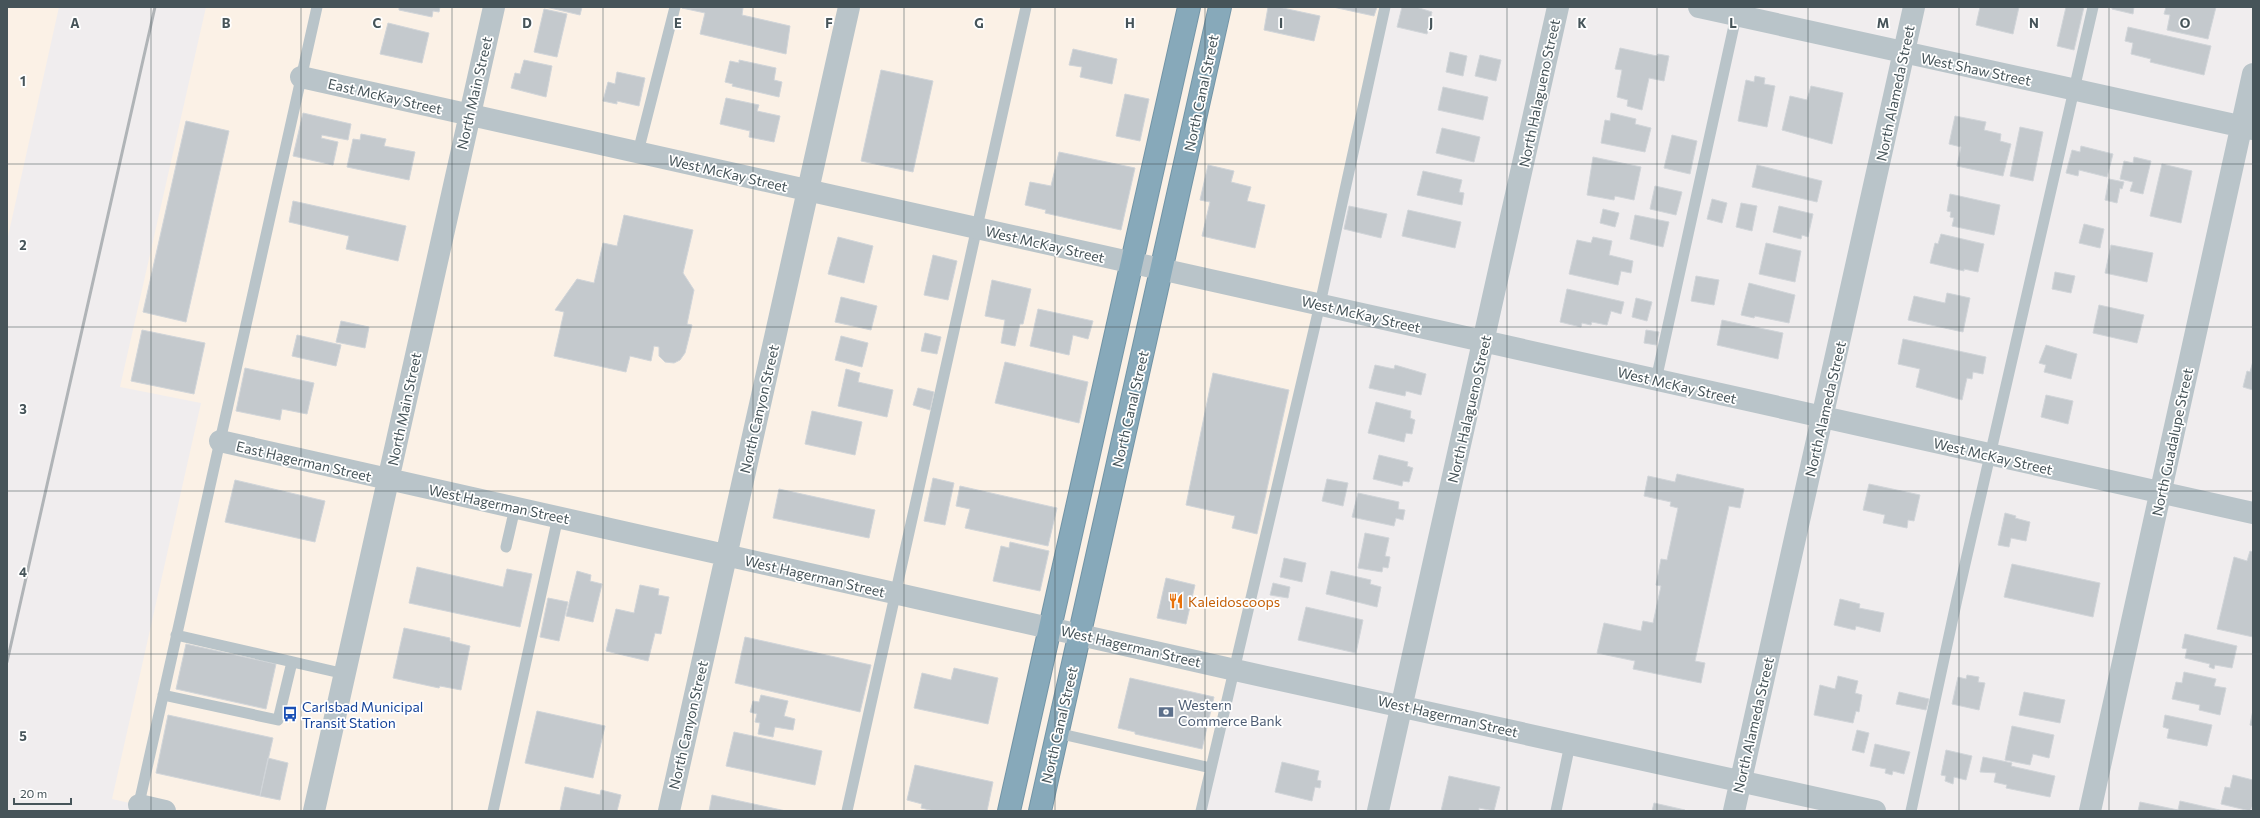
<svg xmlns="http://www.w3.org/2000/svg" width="2260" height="818" font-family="Commissioner,sans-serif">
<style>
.commercial{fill:#fbf1e6}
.building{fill:#c4c9cd;stroke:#d1d5d9}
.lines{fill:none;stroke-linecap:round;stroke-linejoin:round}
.highway-casing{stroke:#7294a6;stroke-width:24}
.lane{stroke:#b9c4c9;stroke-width:11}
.street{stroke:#b9c4c9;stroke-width:22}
.highway{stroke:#87a9ba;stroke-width:22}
.rail{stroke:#b0b4b7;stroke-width:3}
.grid{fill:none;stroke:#465459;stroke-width:1;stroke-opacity:0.55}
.labels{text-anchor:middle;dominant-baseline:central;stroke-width:3.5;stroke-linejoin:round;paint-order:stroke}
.street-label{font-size:14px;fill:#465459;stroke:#fff}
.food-label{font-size:14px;fill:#c56008;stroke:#fff;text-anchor:start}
.service-label{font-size:14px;fill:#4e5e75;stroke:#fff;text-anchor:start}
.transit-label{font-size:14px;fill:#164399;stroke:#fff;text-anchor:start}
.grid-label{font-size:13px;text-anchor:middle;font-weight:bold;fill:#465459;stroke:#fff;stroke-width:3.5;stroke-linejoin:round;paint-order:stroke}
</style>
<rect width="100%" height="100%" fill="#f0edee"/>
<path class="commercial" d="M 7,7 L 59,7 L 7,241 Z
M 206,7 L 1385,7 L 1201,811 L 165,811 L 112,799 L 201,403 L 120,387 Z"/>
<path class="building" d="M 399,7 L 440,7 L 439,12 L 433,11 L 432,17 L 399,10 Z
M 546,7 L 582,7 L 580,15 Z
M 737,7 L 743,8 L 742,15 L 790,26 L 786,54 L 700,34 L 705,13 L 682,8 Z
M 1268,7 L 1278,7 L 1320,16 L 1314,41 L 1264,30 Z
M 1333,7 L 1377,7 L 1374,16 Z
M 1402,7 L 1416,7 L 1432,12 L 1427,34 L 1397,27 Z
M 1980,7 L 2019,7 L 2013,34 L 1976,25 Z
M 2066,7 L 2084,7 L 2074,50 L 2057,46 Z
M 2112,7 L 2134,7 L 2133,14 L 2112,9 Z
M 2166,7 L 2216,7 L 2208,39 L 2167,30 L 2170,15 L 2164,14 Z
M 544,9 L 567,14 L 557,57 L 534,52 Z
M 388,23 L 429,33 L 422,63 L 380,54 Z
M 2128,27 L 2211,46 L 2204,75 L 2150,62 L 2151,59 L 2131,54 L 2133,43 L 2125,41 Z
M 1620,48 L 1657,56 L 1658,54 L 1669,56 L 1664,81 L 1649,78 L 1642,110 L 1627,106 L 1628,100 L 1617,97 L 1622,70 L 1615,69 Z
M 1073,49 L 1117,59 L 1112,84 L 1080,77 L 1082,67 L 1069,65 Z
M 1450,52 L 1467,56 L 1463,76 L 1446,72 Z
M 1480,55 L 1501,60 L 1496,81 L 1475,76 Z
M 524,60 L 552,66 L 546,97 L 511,88 L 515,73 L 520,74 Z
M 739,60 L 776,68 L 774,80 L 782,82 L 779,97 L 732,86 L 733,84 L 725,82 L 730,61 L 739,63 Z
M 881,70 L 933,81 L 913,172 L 861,161 Z
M 617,72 L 645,78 L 639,106 L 617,101 L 617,104 L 603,101 L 608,82 L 615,84 Z
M 1755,76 L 1765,78 L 1764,84 L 1775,86 L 1767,127 L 1738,121 L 1746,80 L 1754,82 Z
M 1811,86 L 1843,93 L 1832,144 L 1782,130 L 1790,96 L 1807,100 Z
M 1443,87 L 1488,97 L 1483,120 L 1438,110 Z
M 1125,94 L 1149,99 L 1140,141 L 1116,136 Z
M 726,98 L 759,105 L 757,111 L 780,116 L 774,142 L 749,137 L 750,131 L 720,124 Z
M 303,113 L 351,124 L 348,140 L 322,135 L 321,138 L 338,142 L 333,165 L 293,156 Z
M 1611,113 L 1636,119 L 1635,124 L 1651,128 L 1645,152 L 1601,143 L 1605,120 L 1610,121 Z
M 1955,116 L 1986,122 L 1984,130 L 2001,134 L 2000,141 L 2011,144 L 2003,176 L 1957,166 L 1961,147 L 1949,144 Z
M 186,121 L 229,131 L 186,322 L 143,312 Z
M 2020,127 L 2043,132 L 2033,181 L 2010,176 Z
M 1442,128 L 1480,137 L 1474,162 L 1436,153 Z
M 361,134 L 386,139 L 384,146 L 415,152 L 409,180 L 347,167 L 353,139 L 360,140 Z
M 1672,135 L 1697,141 L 1690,174 L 1664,168 Z
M 2081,146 L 2113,154 L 2107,177 L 2079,170 L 2078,176 L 2066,173 L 2072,150 L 2080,152 Z
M 1059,152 L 1135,168 L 1121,230 L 1045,213 L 1046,210 L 1025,205 L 1030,182 L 1051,186 Z
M 1593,157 L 1641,167 L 1634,200 L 1615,196 L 1614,200 L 1587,195 Z
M 2134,157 L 2151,161 L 2143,194 L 2130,191 L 2133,182 L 2120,179 L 2124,161 L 2133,163 Z
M 2162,164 L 2192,171 L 2181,223 L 2150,216 Z
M 1208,165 L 1234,171 L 1231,182 L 1251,187 L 1247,201 L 1265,205 L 1255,248 L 1202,236 L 1210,202 L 1200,200 Z
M 1757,165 L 1822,181 L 1817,202 L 1752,187 Z
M 1423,171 L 1462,180 L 1459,192 L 1464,193 L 1462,205 L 1417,195 Z
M 2109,179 L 2124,182 L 2122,189 L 2120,188 L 2117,203 L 2105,200 Z
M 1655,186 L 1682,192 L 1676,215 L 1650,209 Z
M 1950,194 L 2000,205 L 1994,235 L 1952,226 L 1954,218 L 1950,217 L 1951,212 L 1947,211 Z
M 1712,199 L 1727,203 L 1722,223 L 1707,219 Z
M 293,201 L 406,226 L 398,261 L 346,249 L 349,236 L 289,222 Z
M 1741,203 L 1757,206 L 1752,231 L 1736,227 Z
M 1349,206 L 1387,214 L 1381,238 L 1344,229 Z
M 1779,206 L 1813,214 L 1808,237 L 1802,235 L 1801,239 L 1773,232 Z
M 1603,209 L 1619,213 L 1615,227 L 1600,223 Z
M 1408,210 L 1461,222 L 1455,248 L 1402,236 Z
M 624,215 L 693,230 L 683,273 L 694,290 L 687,324 L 692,325 L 685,353 L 680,360 L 674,363 L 665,362 L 659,356 L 659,347 L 654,346 L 651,361 L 630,356 L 626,372 L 554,356 L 564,312 L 555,310 L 577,279 L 594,283 L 603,243 L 617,246 Z
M 1635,215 L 1669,222 L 1663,247 L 1630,239 Z
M 2084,224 L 2104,229 L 2100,248 L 2079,243 Z
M 1941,234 L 1984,244 L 1978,272 L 1964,269 L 1964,271 L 1930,263 L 1935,243 L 1938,244 Z
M 838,237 L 873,246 L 864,283 L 828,274 Z
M 1593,237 L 1612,241 L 1609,255 L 1633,261 L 1631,273 L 1621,271 L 1618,285 L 1569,274 L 1577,240 L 1591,243 Z
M 1766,243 L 1801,251 L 1795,282 L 1759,274 Z
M 2111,245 L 2153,253 L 2147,282 L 2105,273 Z
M 933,255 L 957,261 L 948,300 L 924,295 Z
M 2055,272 L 2075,276 L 2071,293 L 2052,289 Z
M 1696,276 L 1719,280 L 1714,305 L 1691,301 Z
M 992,280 L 1031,289 L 1023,324 L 1020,324 L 1015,346 L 1001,343 L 1005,320 L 985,316 Z
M 1749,283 L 1795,295 L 1789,323 L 1755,316 L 1754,318 L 1741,315 Z
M 1567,289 L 1624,302 L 1621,314 L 1611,311 L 1607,325 L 1592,322 L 1591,325 L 1582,323 L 1581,327 L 1560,322 Z
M 1947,293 L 1970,298 L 1963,332 L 1908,320 L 1914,296 L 1945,303 Z
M 841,297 L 877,306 L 871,330 L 835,322 Z
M 1636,298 L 1652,302 L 1647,321 L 1632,317 Z
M 2099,305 L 2144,315 L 2137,343 L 2093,333 Z
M 1038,309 L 1093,321 L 1088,339 L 1073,335 L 1069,355 L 1030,346 Z
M 1722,320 L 1783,333 L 1778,359 L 1717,345 Z
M 341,321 L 369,327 L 365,348 L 336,342 Z
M 142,330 L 205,343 L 194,394 L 131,381 Z
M 1646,330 L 1659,332 L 1656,345 L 1644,343 Z
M 925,333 L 941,337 L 937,354 L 921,351 Z
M 297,335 L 341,345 L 336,366 L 292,356 Z
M 841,336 L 868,343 L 862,367 L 835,360 Z
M 1903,339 L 1986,357 L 1983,374 L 1973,372 L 1972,379 L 1967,378 L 1962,400 L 1916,387 L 1920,369 L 1898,364 Z
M 2046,345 L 2077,354 L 2071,379 L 2044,372 L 2046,365 L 2039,363 Z
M 2253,361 L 2253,390 L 2243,387 L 2247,371 L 2250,372 Z
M 1005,362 L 1088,382 L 1079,423 L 995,403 Z
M 1375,365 L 1394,369 L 1395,365 L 1426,374 L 1421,395 L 1406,391 L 1405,396 L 1369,388 Z
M 245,368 L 314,383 L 307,414 L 282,409 L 280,420 L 236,411 Z
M 846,369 L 860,373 L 858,382 L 893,390 L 887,417 L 838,406 Z
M 1213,373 L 1289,390 L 1257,534 L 1232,528 L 1235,516 L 1186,505 Z
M 918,388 L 934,392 L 930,410 L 913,405 Z
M 2046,395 L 2073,401 L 2068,424 L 2041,417 Z
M 1376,402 L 1411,411 L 1410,418 L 1415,420 L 1412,434 L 1406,433 L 1404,442 L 1368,433 Z
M 812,411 L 862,422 L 855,455 L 805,444 Z
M 1379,455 L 1408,462 L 1407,466 L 1413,468 L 1409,482 L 1403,481 L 1402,486 L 1373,479 Z
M 1677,474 L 1744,489 L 1740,508 L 1729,506 L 1695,661 L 1705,663 L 1701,683 L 1633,669 L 1635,661 L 1597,653 L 1604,623 L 1641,631 L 1643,621 L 1653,623 L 1661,586 L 1656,585 L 1661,559 L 1667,560 L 1678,508 L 1670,506 L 1671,502 L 1644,496 L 1648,476 L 1675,482 Z
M 933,478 L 954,483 L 945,525 L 924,521 Z
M 1327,479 L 1348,483 L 1343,506 L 1322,501 Z
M 235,480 L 325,501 L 315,542 L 225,522 Z
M 1869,484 L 1920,495 L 1914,521 L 1908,520 L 1907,528 L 1883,523 L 1885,515 L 1863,510 Z
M 960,486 L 1057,508 L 1048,546 L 965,528 L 970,509 L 956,506 Z
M 779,489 L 875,510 L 869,538 L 773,518 Z
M 1358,493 L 1399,502 L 1398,509 L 1405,510 L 1403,520 L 1396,518 L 1394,526 L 1352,517 Z
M 2005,513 L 2016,516 L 2015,518 L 2030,522 L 2026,541 L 2011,538 L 2009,547 L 1998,545 Z
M 1365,533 L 1389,538 L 1385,556 L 1390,557 L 1388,568 L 1383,567 L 1382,572 L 1358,568 Z
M 1010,542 L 1049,551 L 1040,591 L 993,581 L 1001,546 L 1009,548 Z
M 2250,551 L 2253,552 L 2253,637 L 2217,629 L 2234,557 L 2247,561 Z
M 1284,558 L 1306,563 L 1302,582 L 1280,577 Z
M 2012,564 L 2100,583 L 2093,617 L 2004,597 Z
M 417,567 L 503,587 L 507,569 L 532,574 L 520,627 L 409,603 Z
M 577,571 L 591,575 L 590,581 L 602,584 L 593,622 L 566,616 Z
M 1331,571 L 1371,580 L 1370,584 L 1381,587 L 1377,607 L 1326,594 Z
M 1166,578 L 1195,585 L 1186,624 L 1157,618 Z
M 1273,583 L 1290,587 L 1288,598 L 1270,595 Z
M 640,585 L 659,589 L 658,595 L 669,597 L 661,634 L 655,633 L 648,661 L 606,651 L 616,609 L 634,613 Z
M 548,598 L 568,602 L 559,641 L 540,637 Z
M 1840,599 L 1860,604 L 1859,608 L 1884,613 L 1880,632 L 1856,626 L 1855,630 L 1834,625 Z
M 1306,607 L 1363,620 L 1356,653 L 1298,640 Z
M 404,628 L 450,638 L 450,641 L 470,646 L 461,690 L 440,686 L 439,688 L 393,678 Z
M 2185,634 L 2237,646 L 2232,668 L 2215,665 L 2214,669 L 2209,667 L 2210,664 L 2185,658 L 2187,649 L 2182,648 Z
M 745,637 L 871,665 L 860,712 L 735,683 Z
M 186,644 L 276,664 L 266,709 L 176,689 Z
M 954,668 L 998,678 L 988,724 L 914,708 L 922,673 L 951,680 Z
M 2184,672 L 2216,679 L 2214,686 L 2226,688 L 2220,715 L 2199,710 L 2200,705 L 2172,699 L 2176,682 L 2182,683 Z
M 1967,675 L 1979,677 L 1978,682 L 1985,683 L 1979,710 L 1952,704 L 1958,677 L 1966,679 Z
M 1838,676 L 1858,681 L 1855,693 L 1862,695 L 1859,712 L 1856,711 L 1853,723 L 1814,715 L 1820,685 L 1835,689 Z
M 1130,678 L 1214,697 L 1202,749 L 1135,734 L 1135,732 L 1118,728 Z
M 1899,692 L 1929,699 L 1926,710 L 1896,704 Z
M 2024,692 L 2065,700 L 2060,723 L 2019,715 Z
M 761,695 L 788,701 L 784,716 L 795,719 L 793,730 L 775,727 L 773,737 L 758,734 L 760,723 L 755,722 L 757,714 L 750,712 L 753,701 L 759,702 Z
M 2253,710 L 2253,726 L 2250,725 Z
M 537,711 L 605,726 L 593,778 L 525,763 Z
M 168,715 L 273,738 L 260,796 L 156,773 Z
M 2165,715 L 2212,725 L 2207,746 L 2167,738 L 2169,729 L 2163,727 Z
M 2012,726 L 2054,735 L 2049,758 L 2033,754 L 2030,765 L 2005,760 Z
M 1857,730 L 1869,733 L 1864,753 L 1852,750 Z
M 734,732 L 822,751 L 815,785 L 726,766 Z
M 1875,744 L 1910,752 L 1904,774 L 1893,771 L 1892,775 L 1885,773 L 1886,769 L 1870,766 Z
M 1946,750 L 1972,756 L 1966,780 L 1954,777 L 1953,784 L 1945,781 L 1946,776 L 1941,775 Z
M 1983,757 L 2012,763 L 2011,766 L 2055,776 L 2050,797 L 2006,788 L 2007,785 L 1994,782 L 1996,773 L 1980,772 Z
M 268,758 L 288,763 L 280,800 L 260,796 Z
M 1282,762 L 1319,771 L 1317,780 L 1321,781 L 1320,788 L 1315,787 L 1312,801 L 1275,792 Z
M 915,765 L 993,782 L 987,811 L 934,811 L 921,808 L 922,804 L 907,800 Z
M 2233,775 L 2253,780 L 2253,805 L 2250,811 L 2221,804 L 2225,787 L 2230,788 Z
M 1449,776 L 1500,787 L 1494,811 L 1479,808 L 1479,811 L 1441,811 Z
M 565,787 L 600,795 L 601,790 L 621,795 L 617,811 L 560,811 Z
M 712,795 L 786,811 L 709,811 Z
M 2180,801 L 2224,811 L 2138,811 L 2140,802 L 2178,810 Z
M 1654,803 L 1685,810 L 1685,811 L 1652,811 Z"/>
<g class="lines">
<g class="highway-casing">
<path id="highway" d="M 1009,811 L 1189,7
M 1040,811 L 1220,7"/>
</g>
<path class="lane" d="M 638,152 L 675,7
M 1656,380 L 1737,12
M 506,547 L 515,508
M 176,635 L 345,674
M 163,695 L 278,720 L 292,662
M 1057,733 L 1211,768
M 138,808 L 317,7
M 493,811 L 558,517
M 847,811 L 1026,7
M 1201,811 L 1320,304 L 1385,7
M 1556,811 L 1570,744
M 1911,811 L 1957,599 L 2093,7"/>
<path class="street" d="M 1699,7 L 2253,129
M 301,77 L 2253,513
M 220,441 L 1235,670 L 1875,811
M 139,805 L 165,811
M 314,811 L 494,7
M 669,811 L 849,7
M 1378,811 L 1558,7
M 1734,811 L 1914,7
M 2090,811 L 2253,74"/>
<use href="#highway" class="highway"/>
<path class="rail" d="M 7,662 L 155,7"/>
</g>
<path class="grid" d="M 151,7 L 151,811M 301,7 L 301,811M 452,7 L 452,811M 603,7 L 603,811M 753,7 L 753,811M 904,7 L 904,811M 1055,7 L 1055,811M 1205,7 L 1205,811M 1356,7 L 1356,811M 1507,7 L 1507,811M 1657,7 L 1657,811M 1808,7 L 1808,811M 1959,7 L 1959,811M 2109,7 L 2109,811M 7,164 L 2253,164M 7,327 L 2253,327M 7,491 L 2253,491M 7,654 L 2253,654"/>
<defs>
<g id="restaurant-bare" transform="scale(1.2)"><path d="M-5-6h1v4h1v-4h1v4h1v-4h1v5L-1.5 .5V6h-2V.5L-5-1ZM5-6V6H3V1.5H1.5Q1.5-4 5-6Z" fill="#e8710a" stroke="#fff" stroke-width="2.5" paint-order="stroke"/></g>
<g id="bank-bare" transform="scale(1.2)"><path d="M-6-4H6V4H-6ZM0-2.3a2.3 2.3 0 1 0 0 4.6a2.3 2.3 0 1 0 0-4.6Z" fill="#5c6f8a" stroke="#fff" stroke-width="2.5" paint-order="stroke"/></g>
<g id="bus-bare" transform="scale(1.2)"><path d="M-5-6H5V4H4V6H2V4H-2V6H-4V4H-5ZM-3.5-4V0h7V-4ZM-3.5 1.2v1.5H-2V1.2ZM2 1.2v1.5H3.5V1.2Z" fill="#1a4fb4" stroke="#fff" stroke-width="2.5" paint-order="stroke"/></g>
</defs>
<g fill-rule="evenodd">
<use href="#restaurant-bare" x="1176" y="601"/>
<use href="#bank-bare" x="1166" y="712"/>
<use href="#bus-bare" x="290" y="714"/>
</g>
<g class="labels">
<g class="street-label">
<text transform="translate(1976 69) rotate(12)">West Shaw Street</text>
<text transform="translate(474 93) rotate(-77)">North Main Street</text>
<text transform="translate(1201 93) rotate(-78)">North Canal Street</text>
<text transform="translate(1539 93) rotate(-78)">North Halagueno Street</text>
<text transform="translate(1895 93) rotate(-78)">North Alameda Street</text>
<text transform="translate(385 96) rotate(13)">East McKay Street</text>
<text transform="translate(728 173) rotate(13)">West McKay Street</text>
<text transform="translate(1045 244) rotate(13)">West McKay Street</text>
<text transform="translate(1361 314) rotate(13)">West McKay Street</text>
<text transform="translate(1677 385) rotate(13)">West McKay Street</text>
<text transform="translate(404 409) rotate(-78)">North Main Street</text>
<text transform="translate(759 409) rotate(-77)">North Canyon Street</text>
<text transform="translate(1130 409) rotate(-77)">North Canal Street</text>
<text transform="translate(1469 409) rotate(-77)">North Halagueno Street</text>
<text transform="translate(1825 409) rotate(-77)">North Alameda Street</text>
<text transform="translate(2172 442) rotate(-78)">North Guadalupe Street</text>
<text transform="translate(1993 456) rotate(13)">West McKay Street</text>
<text transform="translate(304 461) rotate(13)">East Hagerman Street</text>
<text transform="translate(499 504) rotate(12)">West Hagerman Street</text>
<text transform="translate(815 576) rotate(13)">West Hagerman Street</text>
<text transform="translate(1131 646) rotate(13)">West Hagerman Street</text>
<text transform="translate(1448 716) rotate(13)">West Hagerman Street</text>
<text transform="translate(688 725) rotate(-77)">North Canyon Street</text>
<text transform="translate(1059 725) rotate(-77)">North Canal Street</text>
<text transform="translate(1753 725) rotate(-77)">North Alameda Street</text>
</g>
<g class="food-label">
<text x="1188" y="601">Kaleidoscoops</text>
</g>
<g class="service-label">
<text x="1178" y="704">Western<tspan x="1178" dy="16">Commerce Bank</tspan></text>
</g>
<g class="transit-label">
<text x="302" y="706">Carlsbad Municipal<tspan x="302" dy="16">Transit Station</tspan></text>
</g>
</g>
<g class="grid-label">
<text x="75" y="28">A</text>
<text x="226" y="28">B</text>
<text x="377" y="28">C</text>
<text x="527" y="28">D</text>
<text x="678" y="28">E</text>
<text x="829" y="28">F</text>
<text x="979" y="28">G</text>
<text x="1130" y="28">H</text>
<text x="1281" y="28">I</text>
<text x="1431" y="28">J</text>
<text x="1582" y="28">K</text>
<text x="1733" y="28">L</text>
<text x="1883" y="28">M</text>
<text x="2034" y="28">N</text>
<text x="2185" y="28">O</text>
<text x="23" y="86">1</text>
<text x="23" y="250">2</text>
<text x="23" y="414">3</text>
<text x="23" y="577">4</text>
<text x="23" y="741">5</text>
</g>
<rect width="2260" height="818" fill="none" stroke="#465459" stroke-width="16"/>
<path d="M14 798v6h57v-6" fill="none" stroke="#465459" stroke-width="2"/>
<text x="20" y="798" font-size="12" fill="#465459" stroke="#ffffff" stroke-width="3" paint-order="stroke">20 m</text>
</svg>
